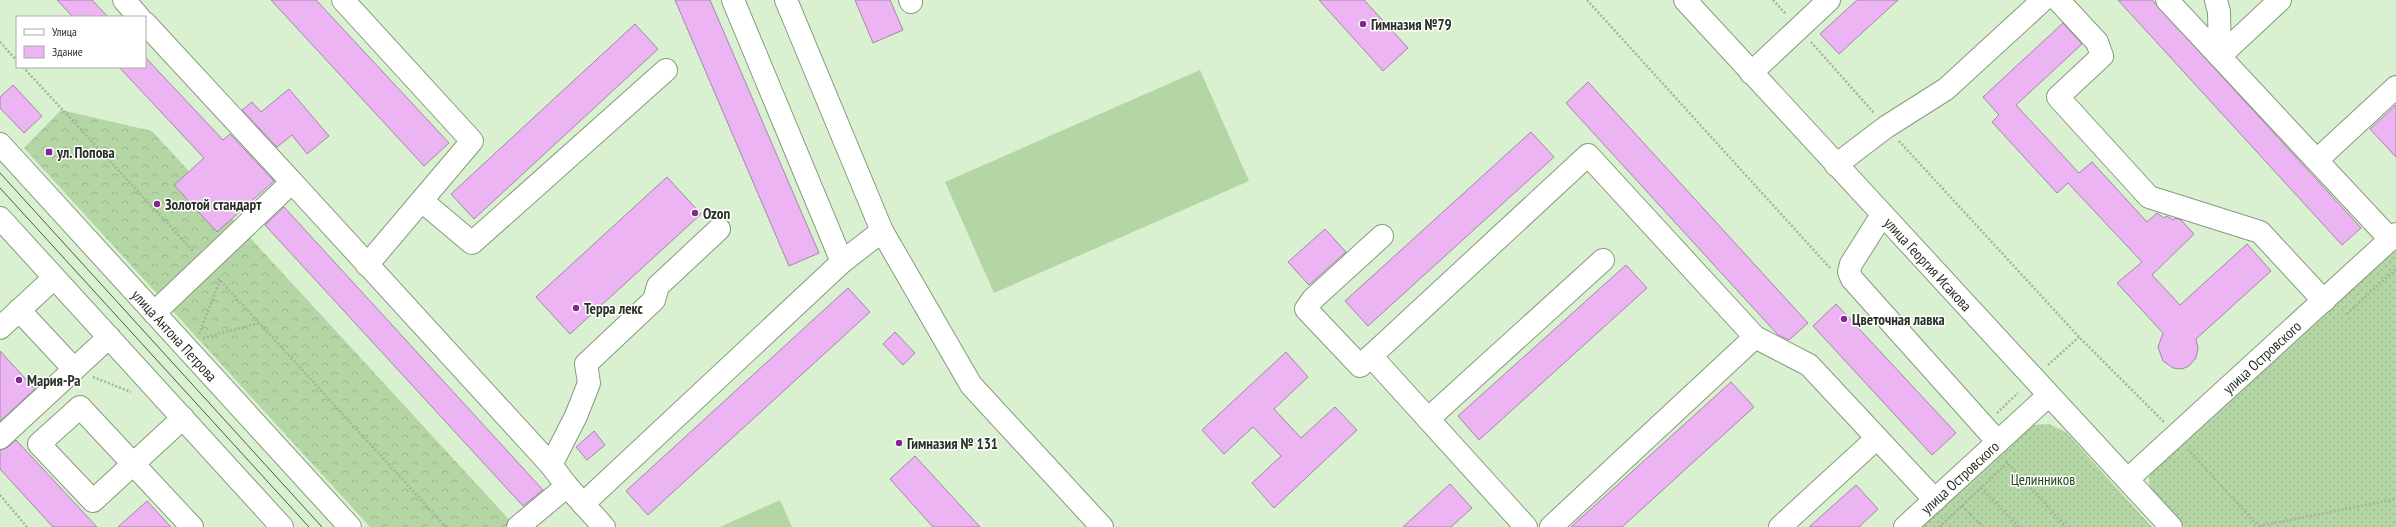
<svg xmlns="http://www.w3.org/2000/svg" width="2396" height="527" font-family="'PT Sans Narrow',sans-serif">
<style>
.grass{fill:url(#grass-dots)}
.forest{fill:url(#forest-crowns)}
.garden{fill:#b3d6a4}
.building{fill:#ecb4f3;stroke:#a188a4}
.lines{fill:none;stroke-linecap:round;stroke-linejoin:round}
.minor-casing{stroke:#869b7d;stroke-width:24}
.major-casing{stroke:#869b7d;stroke-width:24}
.path{stroke:#a3b59b;stroke-width:2.5;stroke-dasharray:2 2;stroke-linecap:butt}
.minor{stroke:#fff;stroke-width:22}
.major{stroke:#fff;stroke-width:22}
.tram{stroke:#505b4b;stroke-width:1}
.poi-dot{fill:#862892;stroke:#fff;stroke-width:1.5}
.labels{text-anchor:middle;dominant-baseline:central;stroke-width:3;stroke-linejoin:round;paint-order:stroke}
.poi-label{font-size:15px;font-weight:bold;fill:#293125;stroke:#fff;text-anchor:start}
.street-label{font-size:15px;fill:#293125;stroke:#fff}
.park-label{font-size:15px;fill:#244315;stroke:#fff}
</style>
<defs>
<pattern id="grass-dots" width="8" height="8" patternUnits="userSpaceOnUse"><rect width="8" height="8" fill="#b3d6a4"/><path d="M2 2h.1M6 6h.1" fill="none" stroke="#9ab88d" stroke-width="1.8" stroke-linecap="round"/></pattern>
<pattern id="forest-crowns" width="20" height="18" patternUnits="userSpaceOnUse"><rect width="20" height="18" fill="#b3d6a4"/><path d="M2 6a3 3 0 1 1 6 0M12 15a3 3 0 1 1 6 0" fill="none" stroke="#9ab88d"/></pattern>
</defs>
<rect width="100%" height="100%" fill="#daf1d1"/>
<path class="grass" d="M 2396,247 L 2396,527 L 2184,527 L 2153,493 L 2149,483 L 2150,470 Z
M 2049,424 L 2066,432 L 2152,527 L 1919,527 L 2031,425 Z"/>
<path class="forest" d="M 61,110 L 152,131 L 516,527 L 370,527 L 24,148 Z"/>
<path class="garden" d="M 1200,70 L 1249,181 L 994,293 L 945,182 Z
M 780,500 L 792,527 L 720,527 Z"/>
<path class="building" d="M 57,0 L 92,0 L 108,17 L 73,17 Z
M 271,0 L 316,0 L 449,143 L 424,166 Z
M 675,0 L 710,0 L 819,253 L 789,266 Z
M 855,0 L 890,0 L 903,30 L 873,43 Z
M 1319,0 L 1364,0 L 1408,48 L 1383,71 Z
M 1857,0 L 1898,0 L 1839,54 L 1820,34 Z
M 2118,0 L 2152,0 L 2361,228 L 2342,245 Z
M 2063,23 L 2082,44 L 2016,105 L 2079,173 L 2092,162 L 2147,222 L 2157,213 L 2164,218 L 2167,216 L 2173,220 L 2175,218 L 2181,220 L 2194,234 L 2152,275 L 2180,305 L 2247,244 L 2271,271 L 2196,339 L 2198,348 L 2196,358 L 2189,366 L 2182,369 L 2173,368 L 2163,361 L 2158,347 L 2163,333 L 2117,283 L 2142,262 L 2068,183 L 2057,193 L 1992,122 L 1999,115 L 1983,97 Z
M 635,24 L 658,49 L 474,219 L 451,194 Z
M 145,57 L 223,140 L 230,134 L 274,181 L 217,232 L 174,185 L 204,158 L 119,67 L 145,67 Z
M 1588,82 L 1808,323 L 1789,340 L 1778,335 L 1566,103 Z
M 13,85 L 42,116 L 24,133 L 0,108 L 0,97 Z
M 289,89 L 329,136 L 307,154 L 292,135 L 277,147 L 242,110 L 252,102 L 261,112 Z
M 2396,105 L 2396,157 L 2370,129 Z
M 1531,132 L 1554,157 L 1368,326 L 1345,301 Z
M 667,177 L 701,214 L 570,334 L 536,297 Z
M 284,207 L 543,490 L 523,506 L 265,225 Z
M 1325,229 L 1346,252 L 1309,285 L 1288,262 Z
M 1626,265 L 1647,288 L 1479,440 L 1458,416 Z
M 848,288 L 870,312 L 648,515 L 626,491 Z
M 1836,304 L 1956,433 L 1932,455 L 1813,326 Z
M 895,332 L 915,353 L 903,365 L 883,344 Z
M 0,351 L 35,389 L 0,421 Z
M 1286,352 L 1308,377 L 1274,409 L 1301,438 L 1335,407 L 1357,430 L 1274,508 L 1252,483 L 1281,456 L 1253,427 L 1224,454 L 1202,430 Z
M 1731,382 L 1754,407 L 1622,527 L 1571,527 Z
M 594,431 L 605,445 L 587,460 L 576,447 Z
M 16,440 L 97,527 L 53,527 L 0,469 L 0,450 L 8,447 Z
M 915,456 L 980,527 L 933,527 L 890,479 Z
M 1450,484 L 1472,508 L 1451,527 L 1403,527 Z
M 1856,485 L 1878,509 L 1859,527 L 1809,527 Z
M 147,501 L 171,527 L 118,527 Z"/>
<g class="lines">
<g class="minor-casing">
<g id="minor">
<path d="M 124,0 L 139,17"/>
<path d="M 343,0 L 472,141 L 367,265"/>
<path d="M 733,0 L 842,262"/>
<path d="M 786,0 L 882,231 L 971,385 L 1102,527"/>
<path d="M 910,0 L 911,2"/>
<path id="s1" d="M 1685,0 L 2171,527"/>
<path d="M 2058,0 L 2097,42 L 2102,56 L 2058,97 L 2149,197 L 2260,232 L 2324,301"/>
<path d="M 2167,0 L 2390,239"/>
<path d="M 2216,0 L 2219,12 L 2220,56"/>
<path d="M 145,23 L 292,182 L 154,313"/>
<path d="M 2220,56 L 2280,0"/>
<path d="M 1751,73 L 1829,0"/>
<path d="M 2317,160 L 2396,87"/>
<path d="M 1836,165 L 1886,127 L 1946,89 L 2043,0"/>
<path d="M 292,182 L 551,465 L 567,486 L 604,527"/>
<path d="M 422,201 L 472,243 L 666,70"/>
<path d="M 1882,215 L 1851,264 L 1849,272 L 1852,279 L 1998,442"/>
<path d="M 1382,236 L 1313,299 L 1306,309 L 1360,366 L 1371,356 L 1526,527"/>
<path d="M 19,310 L 74,369"/>
<path d="M 0,328 L 54,278"/>
<path d="M 1371,356 L 1588,155 L 1755,337 L 1809,365 L 1935,500"/>
<path d="M 183,418 L 93,501 L 39,444 L 80,407 L 192,527"/>
<path d="M 1428,419 L 1603,260"/>
<path d="M 0,438 L 109,337"/>
<path d="M 551,465 L 576,416 L 589,383 L 586,364 L 654,300 L 658,286 L 719,229"/>
<path id="s2" d="M 2128,479 L 2396,234"/>
<path d="M 583,504 L 842,262 L 882,231"/>
<path d="M 518,527 L 567,486"/>
<path d="M 1551,527 L 1755,337"/>
<path d="M 1780,527 L 1877,438"/>
<path id="s3" d="M 1905,527 L 2049,395"/>
</g>
</g>
<g class="major-casing">
<g id="major">
<path id="s4" d="M 0,144 L 350,527"/>
<path d="M 0,218 L 282,527"/>
</g>
</g>
<path class="path" d="M 1587,0 L 1830,268
M 1773,0 L 1786,14
M 0,42 L 17,61
M 1811,42 L 1874,113
M 23,67 L 193,251
M 1899,141 L 2079,337 L 2164,422
M 218,278 L 446,527
M 2347,314 L 2396,269
M 199,334 L 220,280
M 203,338 L 259,323
M 2048,365 L 2079,337
M 93,377 L 131,392
M 1997,413 L 2018,393
M 2188,449 L 2259,527
M 2006,461 L 2066,527
M 1981,488 L 2019,527
M 0,495 L 27,527
M 1962,506 L 1983,527
M 2259,526 L 2396,499
M 1939,527 L 2008,463"/>
<use href="#minor" class="minor"/>
<use href="#major" class="major"/>
<path class="tram" d="M 0,173 L 322,527
M 0,188 L 309,527"/>
</g>
<g class="poi-dot">
<circle cx="1363" cy="24" r="4"/>
<rect x="45" y="148" width="8" height="8" rx="2"/>
<circle cx="157" cy="204" r="4"/>
<circle cx="695" cy="213" r="4"/>
<circle cx="576" cy="308" r="4"/>
<circle cx="1844" cy="319" r="4"/>
<circle cx="19" cy="380" r="4"/>
<circle cx="899" cy="443" r="4"/>
</g>
<g class="labels">
<g class="poi-label">
<text x="1371" y="24">Гимназия №79</text>
<text x="57" y="152">ул. Попова</text>
<text x="165" y="204">Золотой стандарт</text>
<text x="703" y="213">Ozon</text>
<text x="584" y="308">Терра лекс</text>
<text x="1852" y="319">Цветочная лавка</text>
<text x="27" y="380">Мария-Ра</text>
<text x="907" y="443">Гимназия № 131</text>
</g>
<g class="street-label">
<text stroke="none"><textPath href="#s1" startOffset="359">улица Георгия Исакова</textPath></text>
<text stroke="none"><textPath href="#s4" startOffset="259">улица Антона Петрова</textPath></text>
<text stroke="none"><textPath href="#s2" startOffset="181">улица Островского</textPath></text>
<text stroke="none"><textPath href="#s3" startOffset="74">улица Островского</textPath></text>
</g>
<g class="park-label">
<text x="2043" y="479">Целинников</text>
</g>
</g>
<rect x="16" y="16" width="130" height="52" fill="#ffffff" stroke="#a9ada8"/>
<rect x="24" y="29" width="20" height="6" fill="#ffffff" stroke="#a9ada8"/>
<text x="52" y="36" font-size="12" fill="#293125">Улица</text>
<rect x="24" y="46" width="20" height="12" fill="#ecb4f3" stroke="#a9ada8"/>
<text x="52" y="56" font-size="12" fill="#293125">Здание</text>
</svg>
